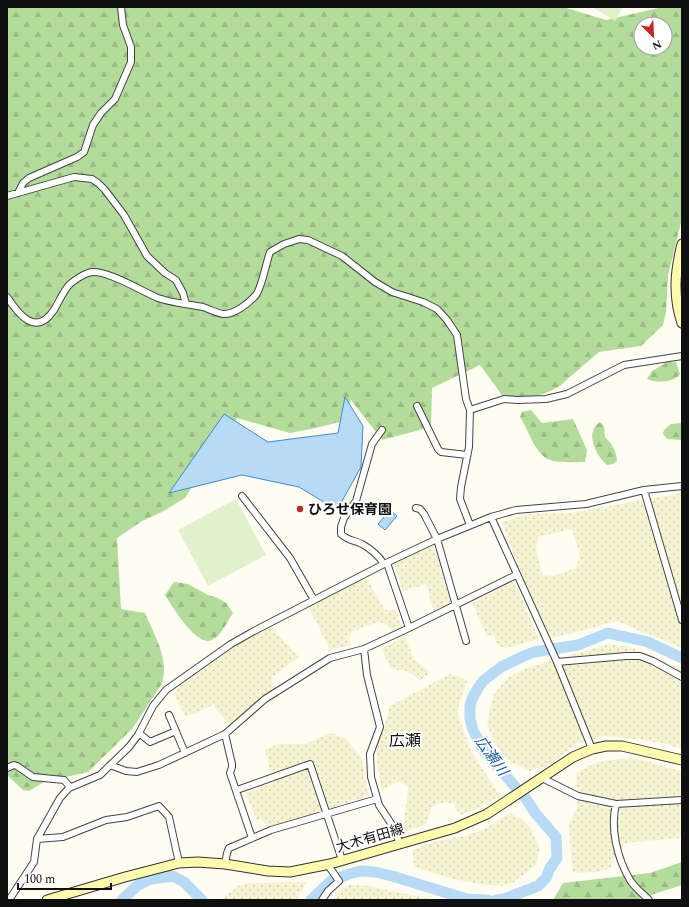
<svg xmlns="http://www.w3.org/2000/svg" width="689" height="907" font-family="Spectral,'Noto Sans JP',serif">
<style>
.farmland{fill:url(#farmland-dots);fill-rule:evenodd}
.forest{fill:url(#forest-firs);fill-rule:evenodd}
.pitch{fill:#e2f1cd}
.water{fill:#b7daf6;stroke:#3e8bcd}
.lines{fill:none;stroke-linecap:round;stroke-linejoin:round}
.river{stroke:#b7daf6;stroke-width:11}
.minor-casing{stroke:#434343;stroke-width:8}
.secondary-casing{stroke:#323232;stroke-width:11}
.minor{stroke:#fff;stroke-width:6}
.secondary{stroke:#fefaae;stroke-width:9}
.poi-dot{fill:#c02927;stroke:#fff;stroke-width:1.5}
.labels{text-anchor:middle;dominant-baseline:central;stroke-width:4;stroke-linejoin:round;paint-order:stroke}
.poi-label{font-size:14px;font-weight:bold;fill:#101010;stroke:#fff;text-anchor:start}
.street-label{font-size:14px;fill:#101010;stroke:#fff}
.water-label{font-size:15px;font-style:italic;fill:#185da2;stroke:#fff}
.quarter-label{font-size:16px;fill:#101010;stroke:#fff}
</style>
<defs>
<pattern id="farmland-dots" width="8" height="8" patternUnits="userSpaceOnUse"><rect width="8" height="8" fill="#f5f4d2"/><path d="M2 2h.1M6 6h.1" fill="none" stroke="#d1d0b3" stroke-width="1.8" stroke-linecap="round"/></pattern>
<pattern id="forest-firs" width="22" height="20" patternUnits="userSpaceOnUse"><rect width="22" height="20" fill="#b3db9a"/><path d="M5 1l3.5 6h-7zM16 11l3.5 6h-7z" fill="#99bb84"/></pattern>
</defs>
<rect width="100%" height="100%" fill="#fffdf2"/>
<path class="farmland" d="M 682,493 L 682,648 L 616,621 L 589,629 L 551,638 L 521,575 L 502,522 L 529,514 L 571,513 ZM 572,529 L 580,556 L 576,568 L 553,576 L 542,575 L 536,549 L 538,537 Z
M 433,546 L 440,563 L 441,573 L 451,604 L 434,612 L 426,584 L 403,591 L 395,564 L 401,560 Z
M 366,578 L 385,610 L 396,610 L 402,627 L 393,631 L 386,624 L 378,622 L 364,627 L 352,632 L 349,638 L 351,645 L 330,650 L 308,606 Z
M 513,582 L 517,587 L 539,639 L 503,649 L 497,644 L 494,635 L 487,636 L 472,603 Z
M 270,626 L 299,657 L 271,678 L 275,688 L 246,710 L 230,726 L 213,705 L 186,717 L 176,699 L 174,694 L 178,688 L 229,651 L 239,641 Z
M 405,637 L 414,659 L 430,673 L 420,681 L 412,674 L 403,670 L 396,670 L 390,668 L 382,648 Z
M 608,644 L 630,647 L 682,669 L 682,749 L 666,744 L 636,739 L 603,736 L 576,744 L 549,765 L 530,771 L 507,760 L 492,739 L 487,724 L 493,695 L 508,678 L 524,669 Z
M 450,674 L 467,680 L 458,707 L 458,715 L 472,753 L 500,796 L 477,809 L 460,815 L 453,803 L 440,803 L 431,807 L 427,824 L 406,831 L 404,823 L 408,787 L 399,781 L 382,790 L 377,762 L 377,746 L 387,718 L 390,706 Z
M 331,733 L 345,738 L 361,757 L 369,796 L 268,828 L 261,819 L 257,821 L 245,793 L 274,783 L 265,750 L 277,744 L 305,744 Z
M 630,758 L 647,761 L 668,768 L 682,771 L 682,829 L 680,838 L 635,842 L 624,844 L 609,869 L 596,872 L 575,873 L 572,871 L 569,824 L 578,807 L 576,773 L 595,763 L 610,760 Z
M 511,814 L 522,819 L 530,827 L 540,848 L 536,865 L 513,883 L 501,886 L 479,884 L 453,879 L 414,867 L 413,850 L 436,841 L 465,836 L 484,829 L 505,816 Z
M 306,882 L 297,900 L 221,900 L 239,885 L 251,883 Z
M 349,885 L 369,886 L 434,900 L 334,900 L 338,891 Z"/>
<path class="forest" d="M 7,7 L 563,7 L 606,20 L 663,7 L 682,7 L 682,218 L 668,276 L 666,312 L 663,325 L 641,346 L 599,352 L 564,382 C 560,389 533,398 524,399 C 517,400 508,397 502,395 L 480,365 L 432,388 L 431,427 L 382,440 L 351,400 L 340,422 L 311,429 L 290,433 L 237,418 L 219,450 L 204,468 L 185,498 L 162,512 L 142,521 L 117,538 L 121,609 L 145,613 C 154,635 171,661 161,685 L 132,729 L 88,772 L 44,782 L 29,791 L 23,790 L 7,775 ZM 641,24 L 665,24 L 665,48 L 641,48 Z
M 667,362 L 676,362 L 680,374 C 674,383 655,383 647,379 L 652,371 Z
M 531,410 L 542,423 L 573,419 L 587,450 L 585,462 C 577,462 558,463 550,460 C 536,456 528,429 520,417 L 522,412 Z
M 600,422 C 606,426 604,430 605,437 C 612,444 616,450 617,461 L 613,464 L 607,465 C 596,456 584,432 600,422 Z
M 682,423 L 682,440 L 667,439 L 663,434 L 664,430 L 671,424 Z
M 174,582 L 188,584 L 208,595 L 218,598 L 226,603 L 233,613 C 227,622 221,636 212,640 C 197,648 172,606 165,595 Z
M 682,862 L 682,885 L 635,900 L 553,900 L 563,883 L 650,873 Z"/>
<path class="pitch" d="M 592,7 L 623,7 L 615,21 Z
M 236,499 L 266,555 L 208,586 L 178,530 Z"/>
<path class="water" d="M 345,397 L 363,426 L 361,467 L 337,510 L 299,487 L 242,475 L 169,493 L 224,414 L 268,442 L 338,433 Z
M 390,510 L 397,516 L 385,530 L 378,524 Z"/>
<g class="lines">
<path class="river" d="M 122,900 L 138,885 L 151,879 L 173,876 L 184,882 L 202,900
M 311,900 L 331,881 L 349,874 L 361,871 L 375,872 L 392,876 L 467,899 L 488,900
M 496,900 L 504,899 L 538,886 L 546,878 L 550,868 L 557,858 L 556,837 L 536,814 L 526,799 L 484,751 L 473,730 L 470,719 L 470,706 L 472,699 L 478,688 L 483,681 L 501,667 L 524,656 L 534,652 L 578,645 L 608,633 L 648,642 L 682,658"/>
<g class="minor-casing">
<path id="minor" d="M 18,193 L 23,183 L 29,178 L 77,157 L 84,152 L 93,125 L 101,113 L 115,99 L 131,62 L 131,47 L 123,25 L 121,7
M 7,196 L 74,177 L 92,179 L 98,183 L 105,190 L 124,215 L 147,256 L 165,273 L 176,280 L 183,293 L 186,304
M 7,297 C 19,315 36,337 54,310 C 59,302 63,291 70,284 C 75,280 82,275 88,273 C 103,267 143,292 158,298 C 172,303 188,304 203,307 C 209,309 216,313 223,314 C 234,315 249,303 256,295 C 262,287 266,263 270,252 L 284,244 L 299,239 L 308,240 L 342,256 L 375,282 L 392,292 L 423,302 L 437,309 L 447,320 L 457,335 L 466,399 L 470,410 L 469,447 L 461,487 L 460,499 L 470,525
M 417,406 L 438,449 L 441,452 L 467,455
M 470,410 L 504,399 L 517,400 L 546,399 L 567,394 L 624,365 L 682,356
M 382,430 L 372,444 L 356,501 L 344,518 L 341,527 L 341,534 C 348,541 354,540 362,544 C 371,549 378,555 384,564
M 644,490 L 682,620
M 242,496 L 290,558 L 314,600
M 416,508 L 420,509 L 424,514 L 437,539 L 466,641
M 491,517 L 557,662 L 592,749
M 387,563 L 409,628
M 364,649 L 367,675 L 380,727 L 370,754 L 371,777 L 379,805 L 396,831 L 399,843
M 557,662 L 626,656 L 640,656 L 653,661 L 682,677
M 169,715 L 185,753
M 139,733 L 150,742 L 176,731
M 225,734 L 232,764 L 232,767 L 230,773 L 252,838
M 110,765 L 126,771 L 137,772 L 159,765 L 225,734 L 265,699 L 330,658 L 364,649 L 409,628 L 516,575
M 7,768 L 14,765 L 17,766 L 33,777 L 64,780 L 70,787
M 542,778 L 578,796 L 616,804 L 682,800
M 237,790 L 310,764 L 342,860
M 616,804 C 610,828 617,858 630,880 C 634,887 643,894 649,900
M 37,839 L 63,837 L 106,820 L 127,817 L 159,806 L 169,817 L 179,863
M 225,864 L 227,853 L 229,848 L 234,846 L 271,830 L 377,799
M 9,900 L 34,862 L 37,839 L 60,798 L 69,788 L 100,775 L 129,747 L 138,735 L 153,706 L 166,690 L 231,644 L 254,631 L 384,564 L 437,539 L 491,517 L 516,510 L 586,504 L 644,490 L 682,486
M 322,900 L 328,891 L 339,881 L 330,868 L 330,864"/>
</g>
<g class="secondary-casing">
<path id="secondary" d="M 682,244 C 675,272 673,296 682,323
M 47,900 L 125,877 L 179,863 L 198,862 L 225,864 L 268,871 L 290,872 L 330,864 L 455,828 L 487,814 L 573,757 L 592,749 L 606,746 L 622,746 L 682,760"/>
</g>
<use href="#minor" class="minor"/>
<use href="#secondary" class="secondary"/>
</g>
<circle class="poi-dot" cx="300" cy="509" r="4"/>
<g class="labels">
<g class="poi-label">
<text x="308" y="509">ひろせ保育園</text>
</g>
<g class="street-label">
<text transform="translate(370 838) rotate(-16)">大木有田線</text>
</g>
<g class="water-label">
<text transform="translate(491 756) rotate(54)">広瀬川</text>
</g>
<g class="quarter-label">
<text x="405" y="741">広瀬</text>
</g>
</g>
<rect width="689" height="907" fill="none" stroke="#101010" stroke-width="16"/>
<g transform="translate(653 36) rotate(156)"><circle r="19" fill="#ffffff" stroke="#9f9f9f"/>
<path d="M0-3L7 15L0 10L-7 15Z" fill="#c02927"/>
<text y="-6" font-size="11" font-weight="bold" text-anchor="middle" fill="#101010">N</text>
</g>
<path d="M18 883v6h93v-6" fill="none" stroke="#101010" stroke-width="2"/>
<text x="24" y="883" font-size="12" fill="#101010" stroke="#ffffff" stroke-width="3" paint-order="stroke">100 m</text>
</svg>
